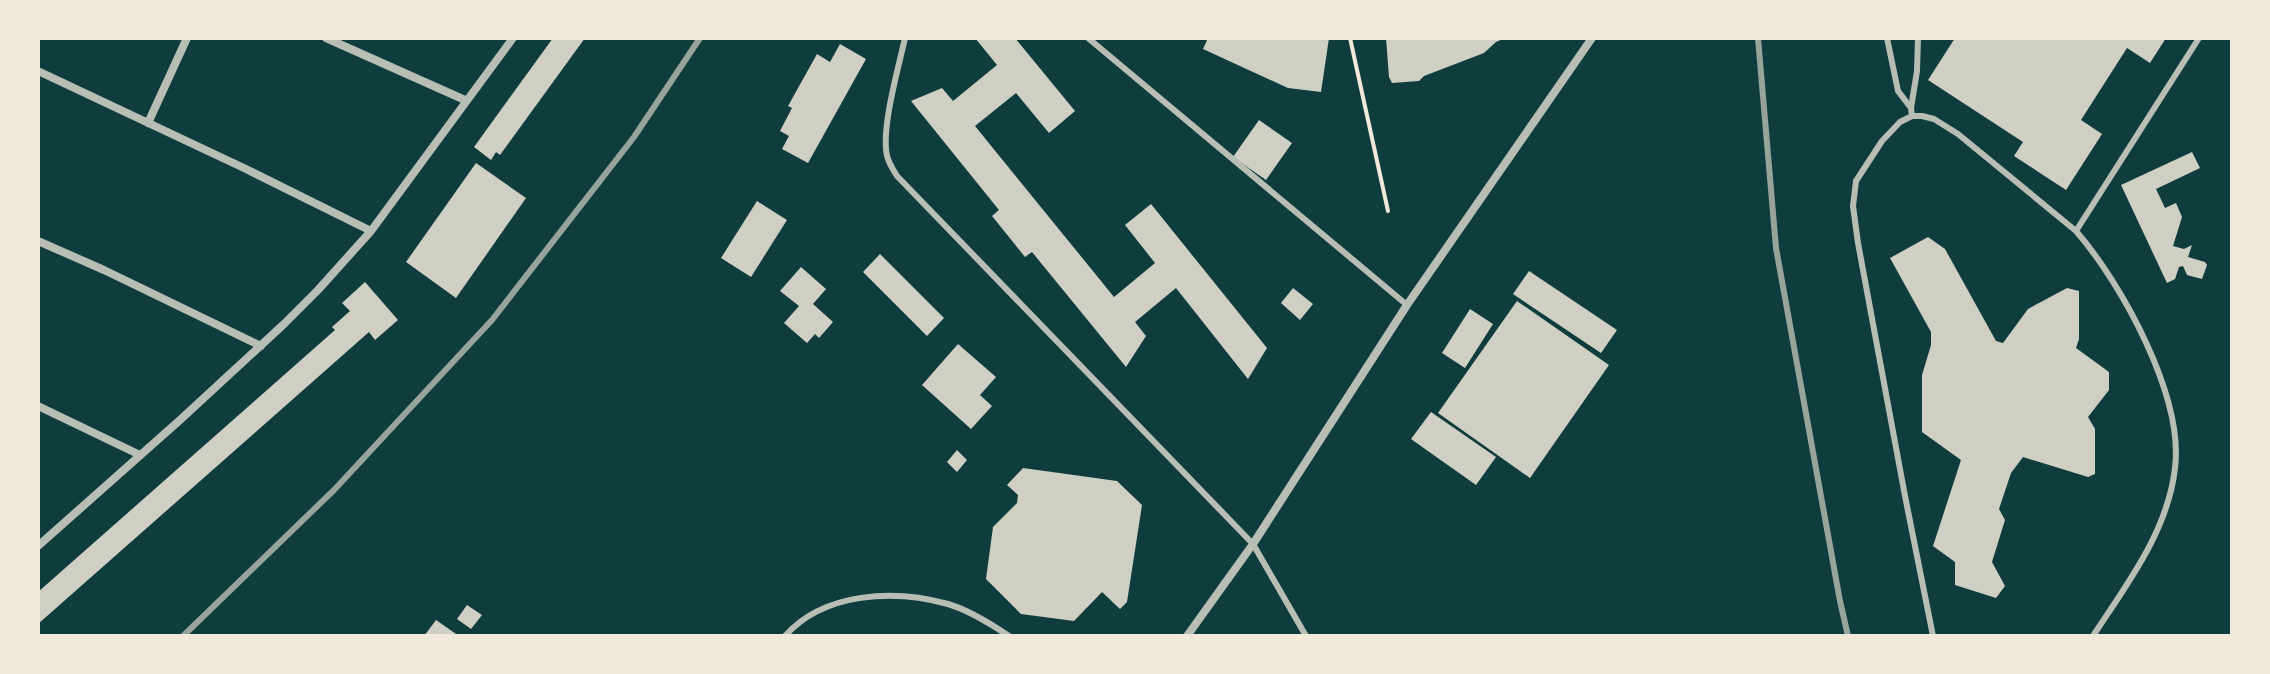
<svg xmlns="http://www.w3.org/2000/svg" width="2270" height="674" font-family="'PT Sans Narrow',sans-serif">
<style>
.building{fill:#cfcfc3}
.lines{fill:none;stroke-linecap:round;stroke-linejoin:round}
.path{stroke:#f1e9da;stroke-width:4}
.service{stroke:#b8beb3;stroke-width:6}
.minor{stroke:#b8beb3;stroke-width:8}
.rail{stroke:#97a49c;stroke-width:6}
</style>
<rect width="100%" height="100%" fill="#0f3d3e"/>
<path class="building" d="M 553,38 L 585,38 L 500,155 L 496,152 L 491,160 L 474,147 Z
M 975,38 L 1015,38 L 1075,111 L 1049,133 L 1016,93 L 975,126 L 1114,297 L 1155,263 L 1125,225 L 1151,204 L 1267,348 L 1248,379 L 1176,288 L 1135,322 L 1146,336 L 1126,367 L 1032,252 L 1025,257 L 992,216 L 999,210 L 911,101 L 942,88 L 953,101 L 997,65 Z
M 1208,38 L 1329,38 L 1321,92 L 1288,88 L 1203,49 Z
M 1386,38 L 1505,38 L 1496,42 L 1484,53 L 1424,76 L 1419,81 L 1392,83 L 1389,77 Z
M 1955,38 L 2166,38 L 2150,63 L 2127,48 L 2081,120 L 2102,134 L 2066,190 L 2014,156 L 2023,142 L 1928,80 Z
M 840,44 L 866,59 L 808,163 L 782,149 L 789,136 L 780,131 L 792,108 L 788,106 L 817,54 L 830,62 Z
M 1259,120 L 1292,143 L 1266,180 L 1233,157 Z
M 2192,152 L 2200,168 L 2156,189 L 2165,208 L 2176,203 L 2182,217 L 2173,246 L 2184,249 L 2192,245 L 2188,257 L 2205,262 L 2207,265 L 2202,279 L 2187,275 L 2183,266 L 2179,267 L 2175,279 L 2167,283 L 2121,185 Z
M 476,163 L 526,198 L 456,298 L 406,262 Z
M 757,201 L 787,220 L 751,277 L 721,258 Z
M 1928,237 L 1945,249 L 1996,341 L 2003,343 L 2028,309 L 2067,288 L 2079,291 L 2079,339 L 2076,348 L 2109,372 L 2109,390 L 2088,417 L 2095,429 L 2095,474 L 2088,477 L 2023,457 L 2011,473 L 1999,509 L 2005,520 L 1992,562 L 2005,586 L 1996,598 L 1955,585 L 1955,562 L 1933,546 L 1961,460 L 1922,432 L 1922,375 L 1931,345 L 1931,332 L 1890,258 Z
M 880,254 L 944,318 L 927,336 L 863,272 Z
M 801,267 L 826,289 L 813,304 L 833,322 L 819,338 L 815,334 L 807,343 L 784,323 L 799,306 L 780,291 Z
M 1529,271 L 1617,330 L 1601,353 L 1513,294 Z
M 365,282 L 398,320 L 375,340 L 369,332 L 38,624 L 38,592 L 335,330 L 332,327 L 350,311 L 342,303 Z
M 1293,288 L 1313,304 L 1300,320 L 1281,303 Z
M 1517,301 L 1609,365 L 1530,478 L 1438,413 Z
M 1470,309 L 1493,324 L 1465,368 L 1442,353 Z
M 958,344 L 996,377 L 980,395 L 992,406 L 971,429 L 922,385 Z
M 1431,412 L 1496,457 L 1476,485 L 1411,439 Z
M 957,450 L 967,460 L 957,472 L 947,462 Z
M 1023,468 L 1117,481 L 1142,505 L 1127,602 L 1120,609 L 1102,592 L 1074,621 L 1021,614 L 986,579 L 993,527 L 1017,503 L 1018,495 L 1007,485 Z
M 467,605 L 482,615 L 471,629 L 457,619 Z
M 436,620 L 459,636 L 424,636 Z"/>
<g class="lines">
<path class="path" d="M 1350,38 L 1388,211"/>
<path class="service" d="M 905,38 C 899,66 879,134 888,159 C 890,165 894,171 897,176 L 1253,544 L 1306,636
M 1088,38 L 1407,305
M 1887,38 L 1898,91 L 1911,108
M 1912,116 L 1911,108 L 1917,71 L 1918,38
M 2076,231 L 2199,38
M 785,636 C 824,592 894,589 948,604 C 969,610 991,624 1009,636
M 1933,636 L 1905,496 L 1858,243 L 1853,206 L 1856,181 L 1882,141 L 1900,122 L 1912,116 L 1922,116 L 1934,119 L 1958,134 L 2076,231 C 2122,284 2184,397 2175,468 C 2168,531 2127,584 2093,636"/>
<path class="minor" d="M 326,38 L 465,100
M 38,71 L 246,169 L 371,231
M 148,123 L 187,38
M 38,241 L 104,270 L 261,346
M 38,406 L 140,455
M 38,546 L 180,420 L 284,324 L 318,290 L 371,231 L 513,38
M 1187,636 L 1253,544 L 1407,305 L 1592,38"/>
<path class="rail" d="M 1758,38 L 1776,248 L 1840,601 L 1848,636
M 183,636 L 334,490 L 492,320 L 634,137 L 700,38"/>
</g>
<rect width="2270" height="674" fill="none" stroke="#f1e9da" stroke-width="80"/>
</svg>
